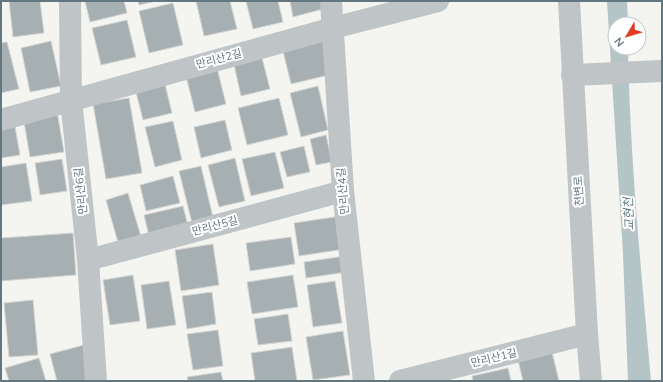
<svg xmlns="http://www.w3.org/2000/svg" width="663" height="382" font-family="'Nunito Sans','Noto Sans KR',sans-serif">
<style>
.water{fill:#b5c4c6}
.building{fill:#a6b0b3;stroke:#d5d5d3}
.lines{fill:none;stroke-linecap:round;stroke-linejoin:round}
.minor{stroke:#bfc4c6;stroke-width:22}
.labels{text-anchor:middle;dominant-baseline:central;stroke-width:4;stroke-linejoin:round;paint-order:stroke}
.street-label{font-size:11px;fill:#637781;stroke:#fff}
.water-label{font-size:12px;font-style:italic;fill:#5f7a7f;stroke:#fff}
</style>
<rect width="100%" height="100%" fill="#f4f4f0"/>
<path class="water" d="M 607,1 L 627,1 L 628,24 L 615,24 L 615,48 L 628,48 C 630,159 641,270 651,381 L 628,381 L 623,254 Z"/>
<path class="building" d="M 9,1 L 40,1 L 44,33 L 13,37 Z
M 85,1 L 124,1 L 127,13 L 90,22 Z
M 138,1 L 156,1 L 139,5 Z
M 196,1 L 230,1 L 237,29 L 204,36 Z
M 246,1 L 278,1 L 283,22 L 253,29 Z
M 290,1 L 321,1 L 323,9 L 293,17 Z
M 173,3 L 183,45 L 149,53 L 139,11 Z
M 127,20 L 136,57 L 101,65 L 92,28 Z
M 324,37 L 333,74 L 291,84 L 282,47 Z
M 51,41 L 61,86 L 30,92 L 21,48 Z
M 7,42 L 19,89 L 1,93 L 1,43 Z
M 261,54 L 270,89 L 241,96 L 233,60 Z
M 217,68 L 226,104 L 195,112 L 186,76 Z
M 164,80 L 172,113 L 143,120 L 135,88 Z
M 318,86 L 328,130 L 301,137 L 290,93 Z
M 129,98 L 142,173 L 106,179 L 93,104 Z
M 279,98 L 288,135 L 247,145 L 238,108 Z
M 57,111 L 64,152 L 30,157 L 23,116 Z
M 225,120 L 232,150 L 201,158 L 194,127 Z
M 14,121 L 20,155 L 1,158 L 1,123 Z
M 173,121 L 182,160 L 155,167 L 145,127 Z
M 326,135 L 332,162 L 316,165 L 310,139 Z
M 304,146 L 310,172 L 287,177 L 280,152 Z
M 275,152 L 284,188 L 251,196 L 242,159 Z
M 235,158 L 245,201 L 219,207 L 208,165 Z
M 62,159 L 67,191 L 40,195 L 35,163 Z
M 26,163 L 32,201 L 1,205 L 1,167 Z
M 201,166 L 214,222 L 193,227 L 179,171 Z
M 173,176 L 180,203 L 146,211 L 140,185 Z
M 128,193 L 142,240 L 119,246 L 106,200 Z
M 183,206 L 188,226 L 149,236 L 144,215 Z
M 341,216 L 345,249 L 299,256 L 294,223 Z
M 73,233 L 76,275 L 1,281 L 1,238 Z
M 291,237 L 295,264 L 250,271 L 246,243 Z
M 213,244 L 219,285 L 181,291 L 175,250 Z
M 345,256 L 347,272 L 306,278 L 304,262 Z
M 133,275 L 140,321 L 110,325 L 103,280 Z
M 293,275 L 298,307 L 252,314 L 247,282 Z
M 169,281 L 176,325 L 147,329 L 141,285 Z
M 335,281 L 342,323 L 313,327 L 307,285 Z
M 212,292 L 216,324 L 187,329 L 182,296 Z
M 33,300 L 38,355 L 9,357 L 4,303 Z
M 288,314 L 292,341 L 258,345 L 254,319 Z
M 218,330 L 223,366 L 193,370 L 187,334 Z
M 343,331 L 350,375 L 313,380 L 306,337 Z
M 84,345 L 87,381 L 57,381 L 50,354 Z
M 292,347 L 297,381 L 255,381 L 251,353 Z
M 551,348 L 559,381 L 523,381 L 517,356 Z
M 39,358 L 46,381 L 9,381 L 5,368 Z
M 508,368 L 511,381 L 473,381 L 472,376 Z
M 221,372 L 223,381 L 188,381 L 187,377 Z"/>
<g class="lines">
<path class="minor" d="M 70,1 L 71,100 L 88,260 L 96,381
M 331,1 L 343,191 L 364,381
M 569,1 L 587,334 L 591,381
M 572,75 L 662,71
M 1,120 L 333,28 L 438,1
M 88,260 L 343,191
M 400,381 L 587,334"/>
</g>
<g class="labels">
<g class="street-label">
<text transform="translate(219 59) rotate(-15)">만리산2길</text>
<text transform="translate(81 191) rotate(-96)">만리산6길</text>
<text transform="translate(343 191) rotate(-95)">만리산4길</text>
<text transform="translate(579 191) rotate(-93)">천변로</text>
<text transform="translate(215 226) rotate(-15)">만리산5길</text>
<text transform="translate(494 358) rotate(-14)">만리산1길</text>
</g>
<g class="water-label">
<text transform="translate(629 214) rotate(-93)">교현천</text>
</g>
</g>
<rect width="663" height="382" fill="none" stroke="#637781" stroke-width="4"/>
<g transform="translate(627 36) rotate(232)"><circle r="19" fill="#ffffff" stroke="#c1c9cd"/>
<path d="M0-3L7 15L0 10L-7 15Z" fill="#e13b23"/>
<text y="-6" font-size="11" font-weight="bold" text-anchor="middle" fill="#637781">N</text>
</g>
</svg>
